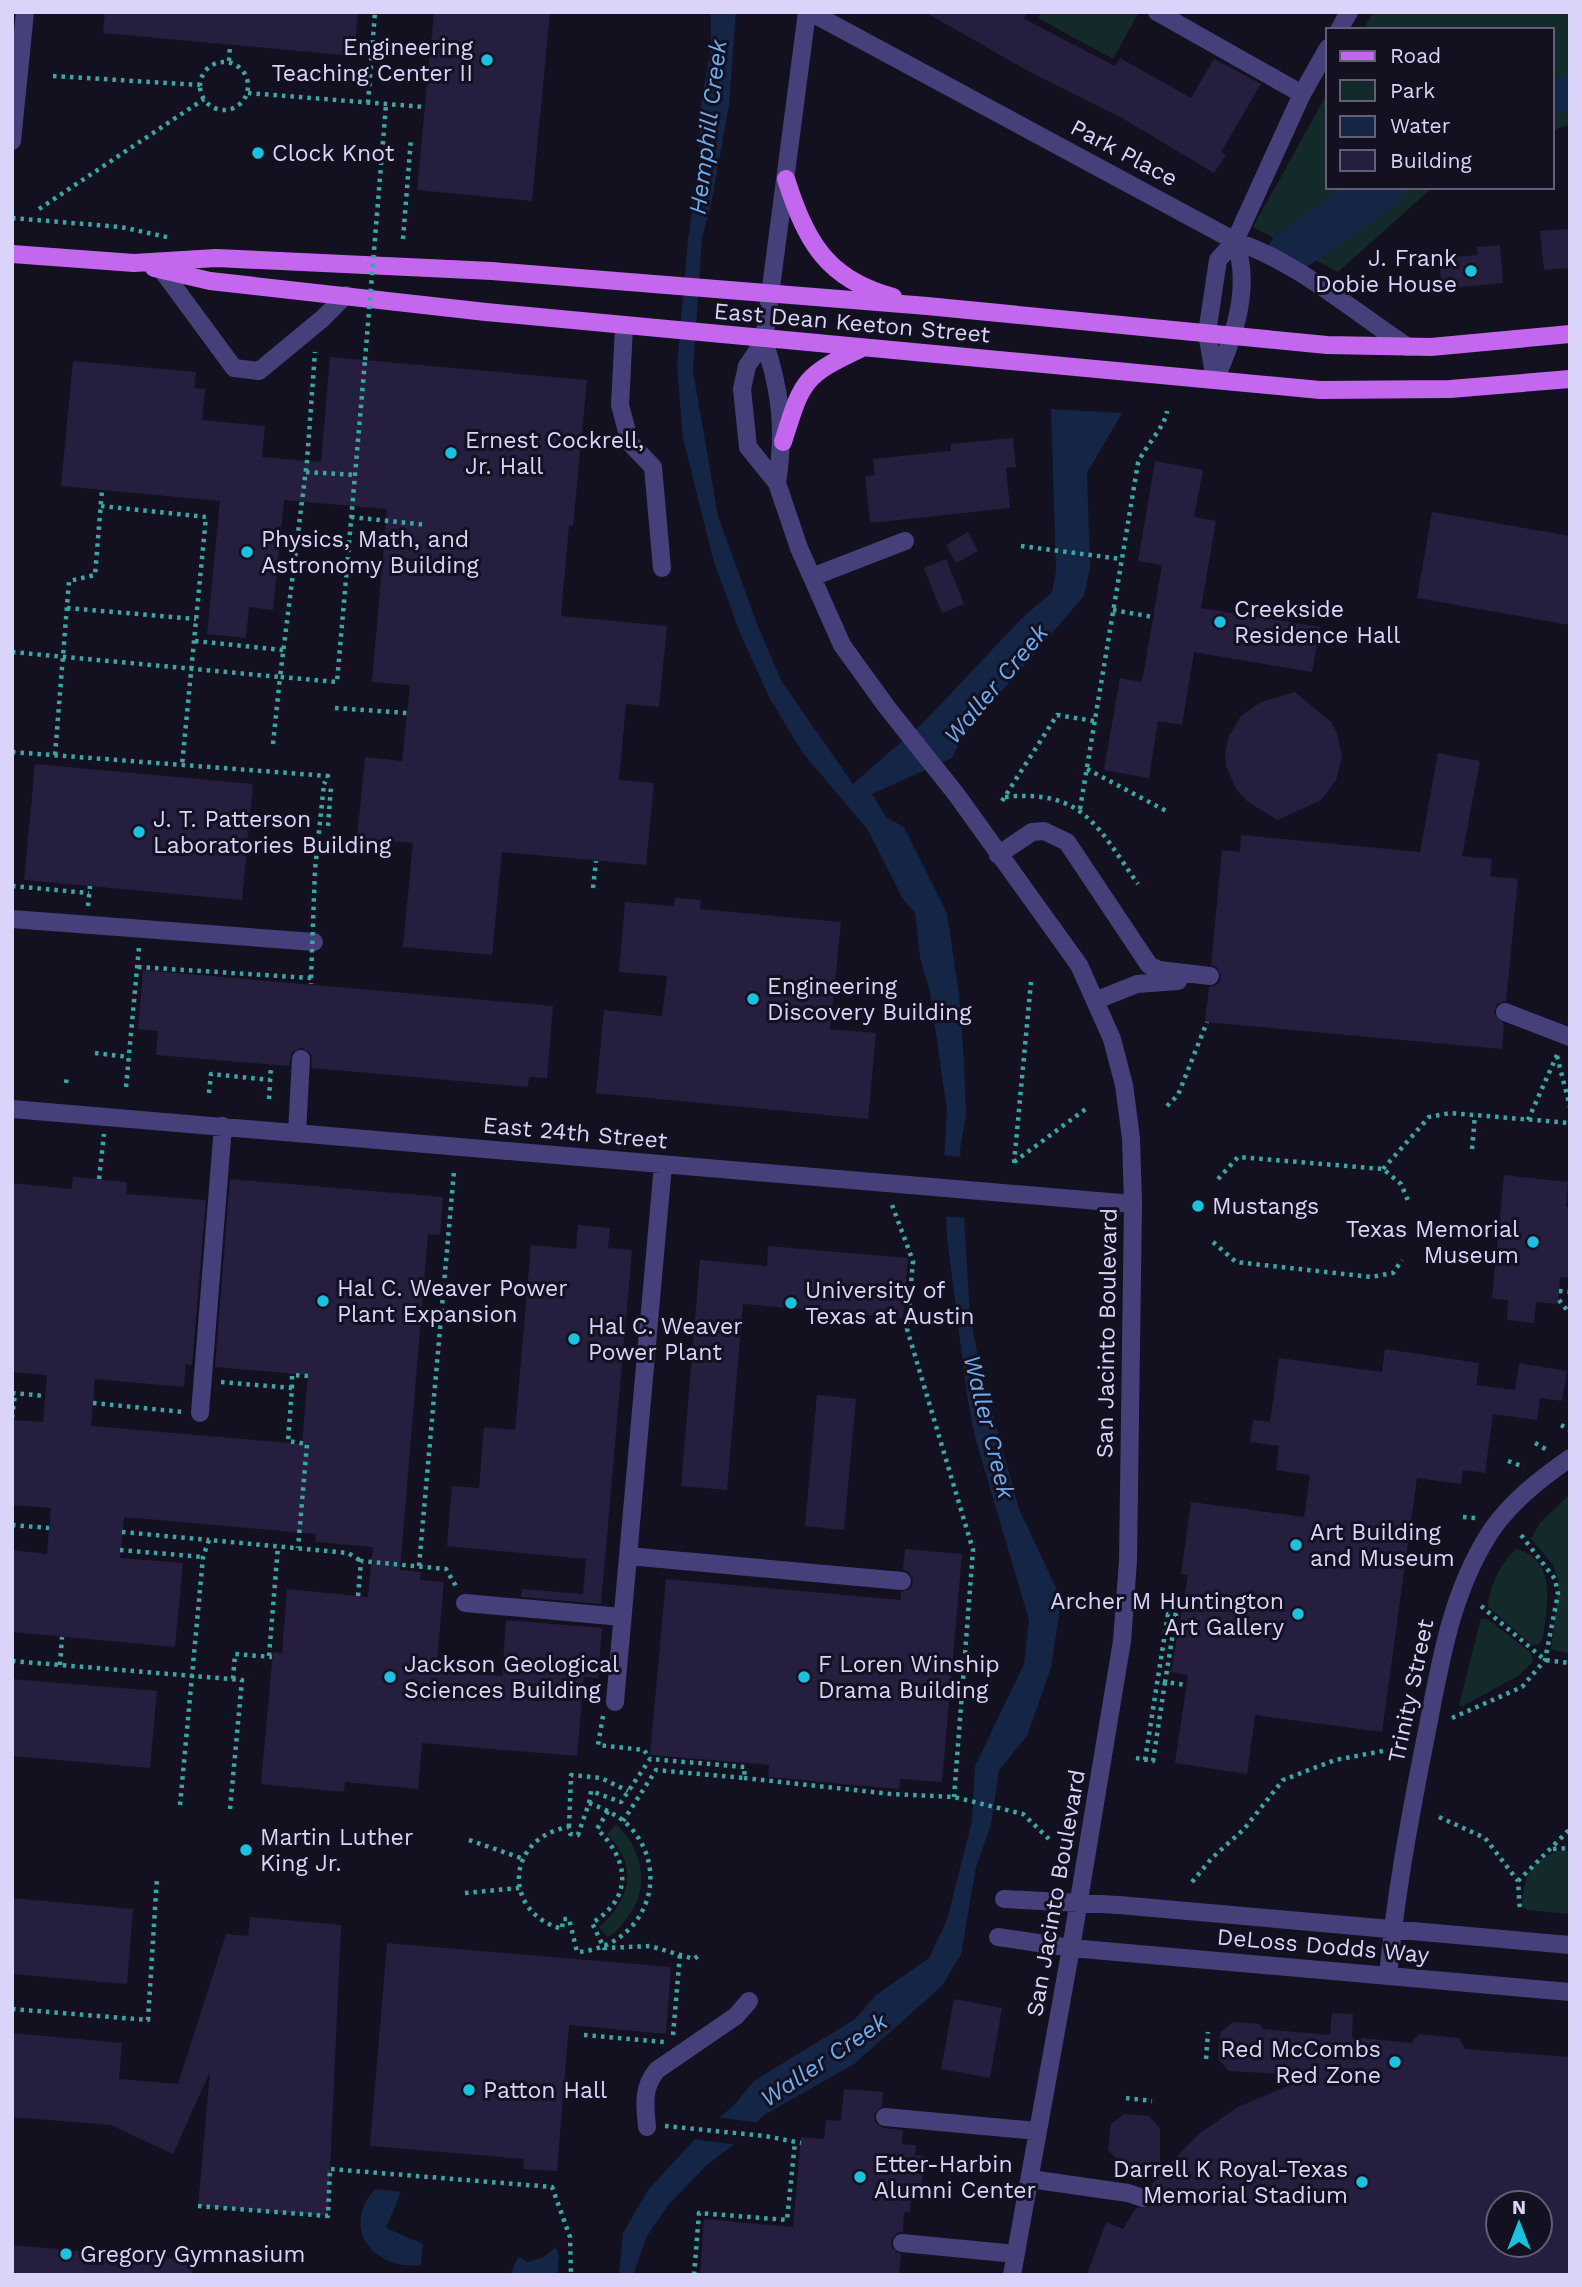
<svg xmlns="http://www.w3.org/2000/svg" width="1582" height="2287" font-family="'Work Sans',sans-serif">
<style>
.green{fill:#13292a}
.water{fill:#152545}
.pier{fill:#131020}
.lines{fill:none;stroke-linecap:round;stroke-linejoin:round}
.river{stroke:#152545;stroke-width:44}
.building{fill:#261e3f;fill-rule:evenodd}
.path{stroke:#3ca6a5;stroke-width:4.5;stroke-dasharray:3.5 5;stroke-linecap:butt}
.minor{stroke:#45407a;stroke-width:18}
.major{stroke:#c267ee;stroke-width:18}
.path-bridge{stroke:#3ca6a5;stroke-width:4.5;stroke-dasharray:3.5 5;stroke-linecap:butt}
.poi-dot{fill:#1ac2e0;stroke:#131020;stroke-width:2.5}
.labels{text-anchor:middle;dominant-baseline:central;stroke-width:6;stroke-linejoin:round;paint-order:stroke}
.poi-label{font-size:23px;fill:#dad4fa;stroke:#131020;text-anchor:start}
.street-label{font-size:23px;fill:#dad4fa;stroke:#131020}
.water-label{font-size:24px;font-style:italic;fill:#6eacee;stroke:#131020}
</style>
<rect width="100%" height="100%" fill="#131020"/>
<path class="green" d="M 1041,12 L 1139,12 L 1113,59 L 1038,18 Z
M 1373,12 L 1570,12 L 1570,124 L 1552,131 L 1552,30 L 1363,30 Z
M 1328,92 L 1328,187 L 1433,187 L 1338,272 L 1253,227 Z
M 1570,1494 L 1570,1654 L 1551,1649 L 1559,1582 L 1553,1565 L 1531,1539 L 1539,1524 Z
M 1517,1549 C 1558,1561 1547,1606 1543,1637 L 1539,1644 L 1532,1645 L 1488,1607 C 1488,1589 1502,1559 1517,1549 Z
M 1481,1618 L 1489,1620 L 1531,1653 L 1533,1662 L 1518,1676 L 1463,1706 L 1459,1705 Z
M 616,1824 C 643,1850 651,1888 627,1918 C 621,1926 615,1934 607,1937 L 599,1927 C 632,1899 638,1866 607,1834 Z
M 1558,1851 L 1570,1851 L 1570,1914 L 1527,1910 L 1522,1906 C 1524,1876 1529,1862 1558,1851 Z"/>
<path class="water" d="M 711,12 L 736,12 L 729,105 L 711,205 L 702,238 L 693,371 L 718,516 L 758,627 L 782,682 L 853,784 L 925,721 L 1021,619 L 1052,592 L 1056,571 L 1051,409 L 1122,413 L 1087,473 L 1090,568 L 1084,596 L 963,736 L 952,758 L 872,794 L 886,817 L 904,827 L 947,913 L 959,995 L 964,1061 L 966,1115 L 960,1149 L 970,1315 L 981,1372 L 1019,1509 L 1058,1592 L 1059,1616 L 1051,1668 L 1027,1736 L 999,1770 L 991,1825 L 976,1867 L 961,1954 L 942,1986 L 854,2064 L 764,2115 L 737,2142 L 708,2164 L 668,2205 L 647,2236 L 633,2275 L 619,2275 L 623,2233 L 648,2190 L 694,2140 L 734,2105 L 754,2081 L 855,2019 L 876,1995 L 929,1958 L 947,1920 L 972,1821 L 975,1766 L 1024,1664 L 1029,1620 L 975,1437 L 967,1395 L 947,1237 L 944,1162 L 947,1111 L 930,992 L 920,958 L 915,913 L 903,899 L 868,830 L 802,752 L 770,699 L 740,633 L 713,559 L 683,438 L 677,366 L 688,239 L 698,171 L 701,104 L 711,47 Z
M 1570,74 L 1570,109 L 1552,115 L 1552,80 Z
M 1352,187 L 1403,187 L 1313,259 L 1282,243 Z
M 375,2189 L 401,2192 L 386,2228 L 423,2244 L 421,2265 C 373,2271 340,2227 375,2189 Z
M 556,2247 L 559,2256 L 557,2275 L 510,2275 L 518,2257 L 528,2262 L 544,2257 Z"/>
<path class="pier" d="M 941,1155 L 964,1157 L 966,1218 L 942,1216 Z
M 715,2117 L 761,2123 L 739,2145 L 691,2139 Z"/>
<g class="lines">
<path class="river" d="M 1290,252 L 1383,187"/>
</g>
<path class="building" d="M 105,12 L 358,12 L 354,56 L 103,33 Z
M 434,12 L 550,12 L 532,201 L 417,190 Z
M 925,12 L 1027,12 L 1024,19 L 1115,66 L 1120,58 L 1191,98 L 1214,59 L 1261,84 L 1221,152 L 1226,155 L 1214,173 L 1122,118 L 1030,72 Z
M 1570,229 L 1570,268 L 1544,270 L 1540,231 Z
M 1500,245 L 1503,283 L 1442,289 L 1439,258 L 1478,255 L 1477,247 Z
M 330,357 L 587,380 L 573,526 L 569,525 L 561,616 L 667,626 L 659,707 L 626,704 L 619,780 L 654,783 L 646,865 L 502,852 L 492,955 L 403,947 L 413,843 L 357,838 L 365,757 L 402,761 L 410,685 L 372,682 L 387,509 L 284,500 L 273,610 L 249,607 L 246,638 L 207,634 L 220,501 L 61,486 L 73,361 L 196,372 L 194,388 L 205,389 L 202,420 L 265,426 L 262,457 L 321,462 Z
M 1013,438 L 1016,467 L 1006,468 L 1010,508 L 870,523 L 865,476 L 875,475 L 873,459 L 951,451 L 951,444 Z
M 1155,461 L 1203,470 L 1194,517 L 1216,521 L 1201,608 L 1320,627 L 1312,672 L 1194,652 L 1182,725 L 1158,721 L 1149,778 L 1104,770 L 1120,678 L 1142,682 L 1162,565 L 1138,561 Z
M 1432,512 L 1570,536 L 1570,625 L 1417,598 Z
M 968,532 L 978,551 L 956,563 L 946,545 Z
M 946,559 L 964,604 L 942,613 L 924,568 Z
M 1295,692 L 1331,722 L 1337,733 L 1342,757 L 1336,780 L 1321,800 L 1278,820 L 1248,802 L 1236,789 L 1226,766 L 1225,754 L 1229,736 L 1241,716 L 1261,702 Z
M 1438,753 L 1480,761 L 1462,856 L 1492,859 L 1490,876 L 1518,879 L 1506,1001 L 1497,1004 L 1494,1013 L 1504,1024 L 1502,1049 L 1205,1022 L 1209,987 L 1219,983 L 1221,977 L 1217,967 L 1211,965 L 1222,850 L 1240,852 L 1241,835 L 1420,852 Z
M 35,764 L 253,784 L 242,900 L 24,880 Z
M 675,898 L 701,900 L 700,909 L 841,922 L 830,1029 L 876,1033 L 868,1119 L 596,1093 L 604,1010 L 662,1016 L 667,976 L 619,972 L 625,902 L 674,906 Z
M 143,970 L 553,1006 L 547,1078 L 529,1077 L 528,1087 L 312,1068 L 311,1054 L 302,1048 L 292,1052 L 289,1066 L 156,1055 L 158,1031 L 138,1029 Z
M 1504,1175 L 1568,1182 L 1566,1207 L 1570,1207 L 1570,1278 L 1560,1277 L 1558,1304 L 1536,1302 L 1534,1323 L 1507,1320 L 1508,1300 L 1492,1298 Z
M 73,1177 L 127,1182 L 126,1194 L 206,1200 L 192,1365 L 186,1364 L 184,1387 L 95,1379 L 91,1426 L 302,1444 L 308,1375 L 215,1367 L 230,1179 L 443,1197 L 440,1235 L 428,1234 L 400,1570 L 421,1572 L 420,1580 L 444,1582 L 436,1671 L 502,1676 L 506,1620 L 602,1628 L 598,1678 L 584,1677 L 577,1756 L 422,1743 L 418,1789 L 345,1782 L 344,1792 L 261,1784 L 273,1652 L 282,1653 L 287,1589 L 368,1597 L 373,1547 L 315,1542 L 316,1534 L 124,1517 L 120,1558 L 183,1563 L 175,1647 L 12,1632 L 12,1550 L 47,1554 L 51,1508 L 12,1505 L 12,1420 L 43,1422 L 47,1375 L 12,1372 L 12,1183 L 72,1189 Z
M 578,1225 L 610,1228 L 608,1248 L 632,1250 L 601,1604 L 521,1597 L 522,1589 L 583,1594 L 586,1559 L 447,1546 L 452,1486 L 479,1488 L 484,1427 L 515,1430 L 531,1245 L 576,1249 Z
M 768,1246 L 908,1258 L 903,1318 L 743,1304 L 727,1490 L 681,1486 L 700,1260 L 767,1266 Z
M 1385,1349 L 1479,1363 L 1476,1385 L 1515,1390 L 1519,1363 L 1567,1371 L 1562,1401 L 1540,1398 L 1537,1420 L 1493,1414 L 1485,1473 L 1463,1470 L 1461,1484 L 1417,1478 L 1382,1732 L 1255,1715 L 1247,1774 L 1175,1763 L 1188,1675 L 1171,1672 L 1188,1575 L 1181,1574 L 1191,1502 L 1304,1517 L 1310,1475 L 1276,1470 L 1279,1446 L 1250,1442 L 1253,1420 L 1270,1422 L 1279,1358 L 1382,1372 Z
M 817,1395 L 856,1399 L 844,1530 L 805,1526 Z
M 905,1549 L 962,1554 L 942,1782 L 900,1779 L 899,1789 L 768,1777 L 769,1765 L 650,1755 L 666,1579 L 901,1600 L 901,1592 L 911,1588 L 913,1581 L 909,1572 L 903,1570 Z
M 12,1679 L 157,1691 L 150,1768 L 12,1756 Z
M 12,1898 L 133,1909 L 127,1984 L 12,1974 Z
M 250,1917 L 341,1925 L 328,2216 L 198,2206 L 210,2072 L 173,2154 L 111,2125 L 12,2117 L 12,2033 L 122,2043 L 119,2079 L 178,2084 L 226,1934 L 248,1936 Z
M 387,1943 L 671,1967 L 666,2034 L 569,2025 L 557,2171 L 523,2169 L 524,2159 L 370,2146 Z
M 954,1999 L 1002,2008 L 990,2078 L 941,2069 Z
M 1332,2013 L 1353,2014 L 1352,2037 L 1411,2043 L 1419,2034 L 1459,2038 L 1465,2049 L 1570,2057 L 1570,2275 L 1087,2275 L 1106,2222 L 1123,2229 L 1136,2208 L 1151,2206 L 1154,2196 L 1149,2189 L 1160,2173 L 1200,2133 L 1238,2107 L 1311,2076 L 1229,2071 L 1218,2059 L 1220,2033 L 1233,2022 L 1259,2024 L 1263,2029 L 1330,2035 ZM 1498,2203 L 1540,2203 L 1540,2245 L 1498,2245 Z
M 844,2089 L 883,2092 L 882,2106 L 874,2115 L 875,2122 L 883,2128 L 903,2130 L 902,2144 L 916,2145 L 915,2155 L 924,2156 L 921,2199 L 911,2198 L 910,2212 L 904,2212 L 903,2232 L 897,2233 L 891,2241 L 892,2248 L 901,2254 L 899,2275 L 700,2275 L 704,2219 L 793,2227 L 801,2137 L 824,2139 L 826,2120 L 841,2121 Z
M 1124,2114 L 1149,2116 L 1160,2128 L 1160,2165 L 1119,2162 L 1108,2150 L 1111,2124 Z
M 12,2245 L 193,2261 L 192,2275 L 12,2275 Z"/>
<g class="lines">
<path class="path" d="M 229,61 L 230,45
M200 86a24 24 0 1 1 48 0a24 24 0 1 1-48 0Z
M 53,76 L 200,85
M 248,93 L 425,107
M 368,103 L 375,12
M 382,153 L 386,105
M 39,209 L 204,99
M 12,218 L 121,227 L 171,238
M 403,239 L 411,138
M 306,472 L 355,475
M 101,506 L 206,517 L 182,765
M 351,517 L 427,525
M 1021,546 L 1121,559
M 67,608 L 196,619
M 1113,610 L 1153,617
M 195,641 L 283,650
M 12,652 L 280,677 L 307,461 L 315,352
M 335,708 L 407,713
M 273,744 L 280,677 L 337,682 L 365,360
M 12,752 L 328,776 L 324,784
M 55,755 L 69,581 L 95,575 L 102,490
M 1087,769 L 1168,812
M 1005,797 C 1084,789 1098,828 1138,884
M 1002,801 L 1057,715 L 1094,721
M 1080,809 L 1138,463 C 1145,446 1165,427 1167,411
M 328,826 L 331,786
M 12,886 L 89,893
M 593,888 L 596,861
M 88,906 L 90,886
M 138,967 L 311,978 L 311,984
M 95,1053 L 129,1057
M 1557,1056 L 1570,1107
M 66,1083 L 67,1076
M 126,1087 L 139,947
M 209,1093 L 211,1074 L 270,1080
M 269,1099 L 271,1065
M 1167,1106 L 1178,1095 L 1207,1022
M 1528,1120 L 1557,1055
M 1472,1149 L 1475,1115
M 1014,1162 L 1087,1108
M 1014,1163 L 1031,982
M 1383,1169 L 1429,1117 L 1450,1113 L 1570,1123
M 99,1179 L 104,1134
M 1218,1179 L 1238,1157 L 1383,1169 L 1401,1184 L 1409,1203
M 892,1205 L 913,1261 L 907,1329 L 973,1550 L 954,1797
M 1213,1242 L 1236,1262 L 1371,1277 L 1393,1273 L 1402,1260
M 1559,1291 L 1570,1292
M 1559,1300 L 1570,1314
M 221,1382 L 292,1388 L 288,1441 L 307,1444 L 298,1548
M 292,1388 L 292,1375 L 308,1376
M 12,1393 L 45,1396
M 93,1403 L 183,1412
M 12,1418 L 15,1393
M 1561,1425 L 1570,1430
M 1535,1443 L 1549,1451
M 1508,1461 L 1524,1467
M 1463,1517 L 1476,1518
M 12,1525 L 49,1528
M 122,1532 L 209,1540
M 120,1550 L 203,1557
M 419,1566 L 454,1171
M 358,1596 L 361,1561 L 446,1569 L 457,1588
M 1481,1606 L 1545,1660 L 1570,1663
M 269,1656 L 278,1546
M 12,1661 L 242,1680 L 230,1809
M 60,1665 L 62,1637
M 233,1679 L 235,1654 L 272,1657
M 603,1716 L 598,1745 L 644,1750 L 650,1759
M 1452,1718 L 1522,1687 L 1545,1660 L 1558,1594 L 1555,1579 L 1521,1535
M 1136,1758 L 1153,1761 L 1165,1682
M 1145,1760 L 1168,1614 L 1176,1615 L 1165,1682 L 1187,1685
M 744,1778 L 891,1794 L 954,1797 L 1023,1814 L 1049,1839
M 589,1803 C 604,1809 619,1815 631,1828 C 674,1878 641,1948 577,1952 L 569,1919 L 563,1919 L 562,1929 C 501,1912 506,1837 569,1827 L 570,1834 L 578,1835 Z
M 589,1803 L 591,1791 L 621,1802 L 650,1759 L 745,1767 L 744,1778 L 656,1770 L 623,1821
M 180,1805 L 203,1557 L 209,1540 L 348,1553 L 361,1561
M 608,1811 L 597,1829 C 629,1860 634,1897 592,1923 L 604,1948 L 650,1946 L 694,1959 L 698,1956
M 1439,1817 L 1485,1838 L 1518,1881 L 1520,1912
M 569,1827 L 571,1775 L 601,1778 L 628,1791
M 469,1840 L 521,1858
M 1553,1849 L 1570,1848
M 1518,1881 L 1570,1829
M 1192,1882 L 1212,1858 L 1244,1829 L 1283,1780 L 1335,1760 L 1388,1750
M 465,1893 L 519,1888
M 12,2009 L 148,2020 L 157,1877
M 584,2035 L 664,2042
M 673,2035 L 680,1954
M 1206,2059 L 1208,2032
M 1126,2098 L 1152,2101
M 665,2126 L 765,2136 L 801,2143
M 198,2206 L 328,2216 L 330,2169 L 552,2187 L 570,2237 L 571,2275
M 694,2275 L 699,2213 L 787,2220 L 795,2142"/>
<path class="minor" d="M 810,12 L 1235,241 C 1301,264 1351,310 1408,347
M 1157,12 L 1302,94
M 1339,30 L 1349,12
M 12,141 L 25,12
M 161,269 L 234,368 L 259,371 L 322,319 L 346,295
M 624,327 L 620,405 L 630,443 L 653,467 L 662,568
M 764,341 L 747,366 L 742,389 L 748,447 L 777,483 L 799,548 L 842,645 L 886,706 L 956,794 L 1079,965 L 1112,1039 L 1124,1085 L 1131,1138 L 1133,1204 L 1128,1561 L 1122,1641 L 1071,1948 L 1012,2275
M 1215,380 L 1207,333 L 1218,260 L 1235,241 L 1302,94 L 1328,48
M 1215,380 C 1234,337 1252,287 1235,241
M 777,483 C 785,431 781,391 764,341 L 807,12
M 812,577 L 905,541
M 998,855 L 1032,832 L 1044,831 L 1067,842 L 1149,965 L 1159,970 L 1210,976
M 12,919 L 314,942
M 1097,1000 L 1137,984 L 1178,981
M 1505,1012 L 1570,1037
M 12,1109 L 1133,1204
M 297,1133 L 301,1059
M 200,1413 L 223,1126
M 628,1556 L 902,1581
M 465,1603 L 622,1617
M 615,1702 L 663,1165
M 1004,1899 L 1119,1905 L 1570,1945
M 998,1937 L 1071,1948 L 1570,1992
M 1388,1976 C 1395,1898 1409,1822 1424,1746 C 1439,1672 1448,1599 1489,1534 C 1508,1504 1540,1479 1570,1458
M 885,2117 L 1038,2131
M 647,2127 C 645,2105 642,2088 657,2070 L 736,2016 L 749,2001
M 1030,2179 L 1128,2193 L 1143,2198
M 902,2243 L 1016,2254"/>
<path class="major" d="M 786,179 C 806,241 826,279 893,297
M 12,254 L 134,263 L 216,258 L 492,271 L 927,306 L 1327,345 L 1431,347 L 1570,334
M 154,268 L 210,281 L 486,312 L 1320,390 L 1450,389 L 1570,379
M 783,442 C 802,382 802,376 860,349"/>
<path class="path-bridge" d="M 365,360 L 382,153
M 311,978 L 315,869 L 324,784"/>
</g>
<g class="poi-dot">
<circle cx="487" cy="60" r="7"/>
<circle cx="258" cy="153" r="7"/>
<circle cx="1471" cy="271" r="7"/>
<circle cx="451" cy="453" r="7"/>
<circle cx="247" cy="552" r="7"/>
<circle cx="1220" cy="622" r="7"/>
<circle cx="139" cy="832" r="7"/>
<circle cx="753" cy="999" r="7"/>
<circle cx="1198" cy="1206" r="7"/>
<circle cx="1533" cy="1242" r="7"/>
<circle cx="323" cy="1301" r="7"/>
<circle cx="791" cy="1303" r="7"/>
<circle cx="574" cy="1339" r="7"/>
<circle cx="1296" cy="1545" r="7"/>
<circle cx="1298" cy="1614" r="7"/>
<circle cx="390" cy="1677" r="7"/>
<circle cx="804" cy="1677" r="7"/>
<circle cx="246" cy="1850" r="7"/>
<circle cx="1395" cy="2062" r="7"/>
<circle cx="469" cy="2090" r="7"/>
<circle cx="860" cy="2177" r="7"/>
<circle cx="1362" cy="2182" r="7"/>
<circle cx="66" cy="2254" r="7"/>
</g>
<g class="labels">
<g class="poi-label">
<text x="473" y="47" text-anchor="end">Engineering<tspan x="473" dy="26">Teaching Center II</tspan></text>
<text x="272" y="153">Clock Knot</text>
<text x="1457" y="258" text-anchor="end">J. Frank<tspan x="1457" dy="26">Dobie House</tspan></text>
<text x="465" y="440">Ernest Cockrell,<tspan x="465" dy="26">Jr. Hall</tspan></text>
<text x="261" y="539">Physics, Math, and<tspan x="261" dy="26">Astronomy Building</tspan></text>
<text x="1234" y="609">Creekside<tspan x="1234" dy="26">Residence Hall</tspan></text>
<text x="153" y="819">J. T. Patterson<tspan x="153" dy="26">Laboratories Building</tspan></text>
<text x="767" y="986">Engineering<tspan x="767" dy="26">Discovery Building</tspan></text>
<text x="1212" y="1206">Mustangs</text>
<text x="1519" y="1229" text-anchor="end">Texas Memorial<tspan x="1519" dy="26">Museum</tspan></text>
<text x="337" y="1288">Hal C. Weaver Power<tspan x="337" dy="26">Plant Expansion</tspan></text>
<text x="805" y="1290">University of<tspan x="805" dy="26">Texas at Austin</tspan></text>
<text x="588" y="1326">Hal C. Weaver<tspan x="588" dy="26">Power Plant</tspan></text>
<text x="1310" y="1532">Art Building<tspan x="1310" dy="26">and Museum</tspan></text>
<text x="1284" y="1601" text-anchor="end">Archer M Huntington<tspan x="1284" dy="26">Art Gallery</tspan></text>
<text x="404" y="1664">Jackson Geological<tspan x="404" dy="26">Sciences Building</tspan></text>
<text x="818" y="1664">F Loren Winship<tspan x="818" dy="26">Drama Building</tspan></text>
<text x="260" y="1837">Martin Luther<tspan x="260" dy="26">King Jr.</tspan></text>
<text x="1381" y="2049" text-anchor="end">Red McCombs<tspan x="1381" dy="26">Red Zone</tspan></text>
<text x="483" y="2090">Patton Hall</text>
<text x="874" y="2164">Etter-Harbin<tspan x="874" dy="26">Alumni Center</tspan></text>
<text x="1348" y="2169" text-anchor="end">Darrell K Royal-Texas<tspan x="1348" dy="26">Memorial Stadium</tspan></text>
<text x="80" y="2254">Gregory Gymnasium</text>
</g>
<g class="street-label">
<text transform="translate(1124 153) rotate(28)">Park Place</text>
<text transform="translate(852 323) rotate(5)">East Dean Keeton Street</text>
<text transform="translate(575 1133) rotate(5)">East 24th Street</text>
<text transform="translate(1107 1333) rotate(-89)">San Jacinto Boulevard</text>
<text transform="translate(1411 1691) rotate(-78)">Trinity Street</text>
<text transform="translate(1056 1893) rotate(-80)">San Jacinto Boulevard</text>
<text transform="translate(1323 1946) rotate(5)">DeLoss Dodds Way</text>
</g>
<g class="water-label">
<text transform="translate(708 127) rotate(-83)">Hemphill Creek</text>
<text transform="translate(996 684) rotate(-50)">Waller Creek</text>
<text transform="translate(989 1427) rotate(76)">Waller Creek</text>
<text transform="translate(824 2060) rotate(-34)">Waller Creek</text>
</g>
</g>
<rect width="1582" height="2287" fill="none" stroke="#dad4fa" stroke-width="28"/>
<rect x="1326" y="28" width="228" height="161" fill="#131020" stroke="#635e77" stroke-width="2"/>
<rect x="1340" y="51" width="35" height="10" fill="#c267ee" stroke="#635e77" stroke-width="2"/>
<text x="1390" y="63" font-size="21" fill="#dad4fa">Road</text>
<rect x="1340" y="80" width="35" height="21" fill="#13292a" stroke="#635e77" stroke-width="2"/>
<text x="1390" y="98" font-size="21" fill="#dad4fa">Park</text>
<rect x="1340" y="116" width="35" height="21" fill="#152545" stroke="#635e77" stroke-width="2"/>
<text x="1390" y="133" font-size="21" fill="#dad4fa">Water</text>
<rect x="1340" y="150" width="35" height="21" fill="#261e3f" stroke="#635e77" stroke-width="2"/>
<text x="1390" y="168" font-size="21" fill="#dad4fa">Building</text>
<g transform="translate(1519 2224)"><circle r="33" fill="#131020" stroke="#635e77" stroke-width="2"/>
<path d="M0-5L12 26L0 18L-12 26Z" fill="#1ac2e0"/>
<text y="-10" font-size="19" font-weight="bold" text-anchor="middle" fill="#dad4fa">N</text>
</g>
</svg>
